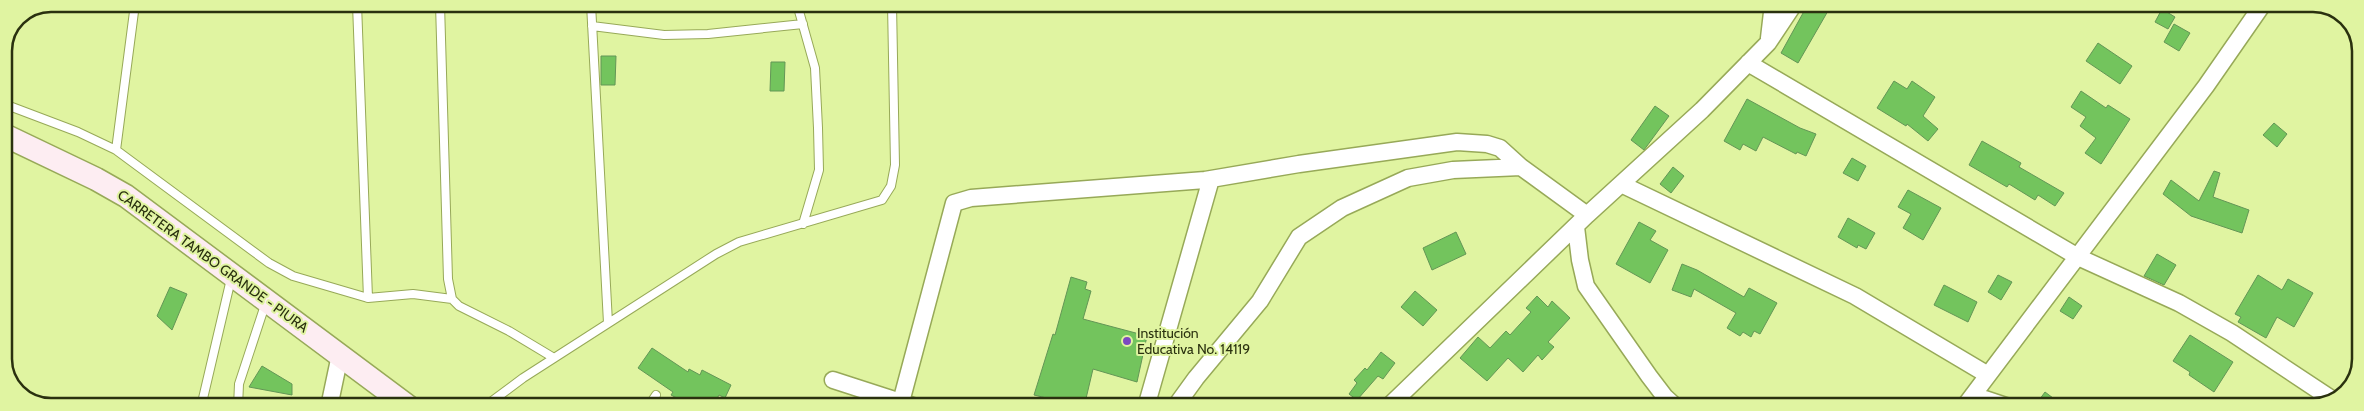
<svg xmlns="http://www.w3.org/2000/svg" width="2364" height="411" font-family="Cabin,sans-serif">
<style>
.building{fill:#73c45d;stroke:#639656}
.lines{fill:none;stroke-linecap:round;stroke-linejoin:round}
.service-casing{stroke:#97a958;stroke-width:10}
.minor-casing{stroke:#97a958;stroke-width:19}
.secondary-casing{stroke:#97a958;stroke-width:25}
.service{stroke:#fff;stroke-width:8}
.minor{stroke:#fff;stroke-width:16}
.secondary{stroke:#fdedf2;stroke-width:22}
.poi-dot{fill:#7c4ac1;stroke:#e0f4a1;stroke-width:2}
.labels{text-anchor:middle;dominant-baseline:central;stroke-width:4;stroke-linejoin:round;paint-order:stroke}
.street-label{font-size:14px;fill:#2a310f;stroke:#e0f4a1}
.poi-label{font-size:14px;fill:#2a310f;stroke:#e0f4a1;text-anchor:start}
.rim{fill:none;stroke:#2a310f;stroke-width:2.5}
</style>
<rect width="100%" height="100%" fill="#e0f4a1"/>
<path class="building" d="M 1808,4 L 1832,4 L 1798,63 L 1781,53 Z
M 2162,9 L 2175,17 L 2168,29 L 2155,22 Z
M 2174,24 L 2190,33 L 2179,51 L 2164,42 Z
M 2098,43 L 2132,66 L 2120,84 L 2086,61 Z
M 601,56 L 616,56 L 615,85 L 601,85 Z
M 771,62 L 785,62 L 784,91 L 770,91 Z
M 1894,81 L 1907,89 L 1912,81 L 1935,97 L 1923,116 L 1938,129 L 1928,141 L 1907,124 L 1906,126 L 1877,108 Z
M 2081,91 L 2106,108 L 2108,105 L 2130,119 L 2101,164 L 2085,153 L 2096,138 L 2080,126 L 2086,117 L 2071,107 Z
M 1747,99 L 1800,128 L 1816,134 L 1806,156 L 1797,152 L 1796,154 L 1763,137 L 1756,151 L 1743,144 L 1740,150 L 1724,141 Z
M 1655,106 L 1669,116 L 1644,150 L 1631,140 Z
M 2274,123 L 2287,134 L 2277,147 L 2263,135 Z
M 1982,141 L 2021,163 L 2019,167 L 2064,193 L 2055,206 L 2038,195 L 2035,200 L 2009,184 L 2007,187 L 1969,165 Z
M 1852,158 L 1866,166 L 1858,181 L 1843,173 Z
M 1673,167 L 1684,176 L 1671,193 L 1660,184 Z
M 2214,171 L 2220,173 L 2213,197 L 2249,210 L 2242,233 L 2191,216 L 2163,194 L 2171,180 L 2199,201 Z
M 1908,190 L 1941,208 L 1923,240 L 1903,228 L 1911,214 L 1898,207 Z
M 1848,218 L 1875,233 L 1866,249 L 1858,245 L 1857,248 L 1838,237 Z
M 1639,222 L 1656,231 L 1650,240 L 1668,250 L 1650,283 L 1616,264 Z
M 1456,232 L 1466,254 L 1432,270 L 1423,248 Z
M 2157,254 L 2176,265 L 2164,285 L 2144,276 Z
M 1682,264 L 1697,270 L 1744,297 L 1749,288 L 1777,303 L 1760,334 L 1754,331 L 1751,337 L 1743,332 L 1740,336 L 1727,328 L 1736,313 L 1694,289 L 1691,297 L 1672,290 Z
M 1998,275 L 2012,282 L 2001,300 L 1988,292 Z
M 2258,275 L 2282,290 L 2288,279 L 2313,293 L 2294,327 L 2277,317 L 2266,338 L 2238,322 L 2241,317 L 2235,314 Z
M 1071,277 L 1087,282 L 1085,289 L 1091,291 L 1083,319 L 1147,336 L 1137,382 L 1093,369 L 1084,407 L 1034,395 L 1053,334 L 1055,335 Z
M 1944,285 L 1977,302 L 1968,322 L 1934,305 Z
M 170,287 L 187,294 L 172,330 L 157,316 Z
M 1415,291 L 1437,310 L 1423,326 L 1401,307 Z
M 1537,296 L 1548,307 L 1552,301 L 1570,318 L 1548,342 L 1554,347 L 1542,360 L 1538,355 L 1523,372 L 1508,358 L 1487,381 L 1460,358 L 1478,337 L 1490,348 L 1506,331 L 1510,335 L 1531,312 L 1526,308 Z
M 2069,297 L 2082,306 L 2073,319 L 2060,311 Z
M 2190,335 L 2233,362 L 2214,392 L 2189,375 L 2190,372 L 2173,361 Z
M 652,348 L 688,372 L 689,369 L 700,375 L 702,370 L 731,385 L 725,398 L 719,395 L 715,402 L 709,399 L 706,407 L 694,407 L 671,395 L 673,392 L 638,368 Z
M 1381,352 L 1395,363 L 1383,379 L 1378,376 L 1357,400 L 1349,394 L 1357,383 L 1354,380 L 1365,368 L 1367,370 Z
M 262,366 L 292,384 L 292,395 L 249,387 Z
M 2045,392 L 2065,407 L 2034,407 Z"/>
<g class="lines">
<g class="service-casing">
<path id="service" d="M 357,4 L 368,298
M 440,4 L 448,279 L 452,299 L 459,306 L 509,331 L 554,358
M 591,4 L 608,323
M 797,4 L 815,68 L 818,128 L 819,170 L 803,224
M 592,26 L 664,35 L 708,34 L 803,24
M 4,104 L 78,132 L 116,150 L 269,263 L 293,276 L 368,298 L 413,294 L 452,299
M 116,150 L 135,4
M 201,407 L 231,279
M 238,407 L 239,384 L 266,302
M 484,407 L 523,378 L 716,254 L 739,242 L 882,200 L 891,186 L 895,165 L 892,4
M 648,407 L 656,395"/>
</g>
<g class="minor-casing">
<path id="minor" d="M 1769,38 L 1773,4
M 1748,63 L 2078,257 L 2179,303 L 2232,333 L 2333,400
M 1623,185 L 1855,296 L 1988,375
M 1576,227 L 1580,260 L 1586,286 L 1649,376 L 1665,397 L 1676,407
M 833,380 L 901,402
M 1973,395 L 2009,407
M 329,407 L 340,355
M 916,407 L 901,402 L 954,203 L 971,198 L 1205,180 L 1299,164 L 1457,142 L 1487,144 L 1500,148 L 1521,167 L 1587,215
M 1146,407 L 1211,179
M 1175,407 L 1196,378 L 1260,301 L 1299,237 L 1342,208 L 1408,178 L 1453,170 L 1521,167
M 1388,407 L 1587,215 L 1702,110 L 1768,43 L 1794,4
M 1964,407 L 2206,86 L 2263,4"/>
</g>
<g class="secondary-casing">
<path id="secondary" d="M 4,135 L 96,179 L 126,196 L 409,407"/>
</g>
<use href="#service" class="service"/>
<use href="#minor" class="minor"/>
<use href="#secondary" class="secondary"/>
</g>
<circle class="poi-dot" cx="1127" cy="341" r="5"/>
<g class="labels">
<g class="street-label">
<text transform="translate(213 261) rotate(36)">CARRETERA TAMBO GRANDE - PIURA</text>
</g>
<g class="poi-label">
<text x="1137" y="333">Institución<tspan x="1137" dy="16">Educativa No. 14119</tspan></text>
</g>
</g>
<path d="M0 0H2364V411H0ZM51 12H2313A39 39 0 0 1 2352 51V359A39 39 0 0 1 2313 398H51A39 39 0 0 1 12 359V51A39 39 0 0 1 51 12Z" fill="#e0f4a1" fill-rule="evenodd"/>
<path class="rim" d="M51 12H2313A39 39 0 0 1 2352 51V359A39 39 0 0 1 2313 398H51A39 39 0 0 1 12 359V51A39 39 0 0 1 51 12Z"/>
</svg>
